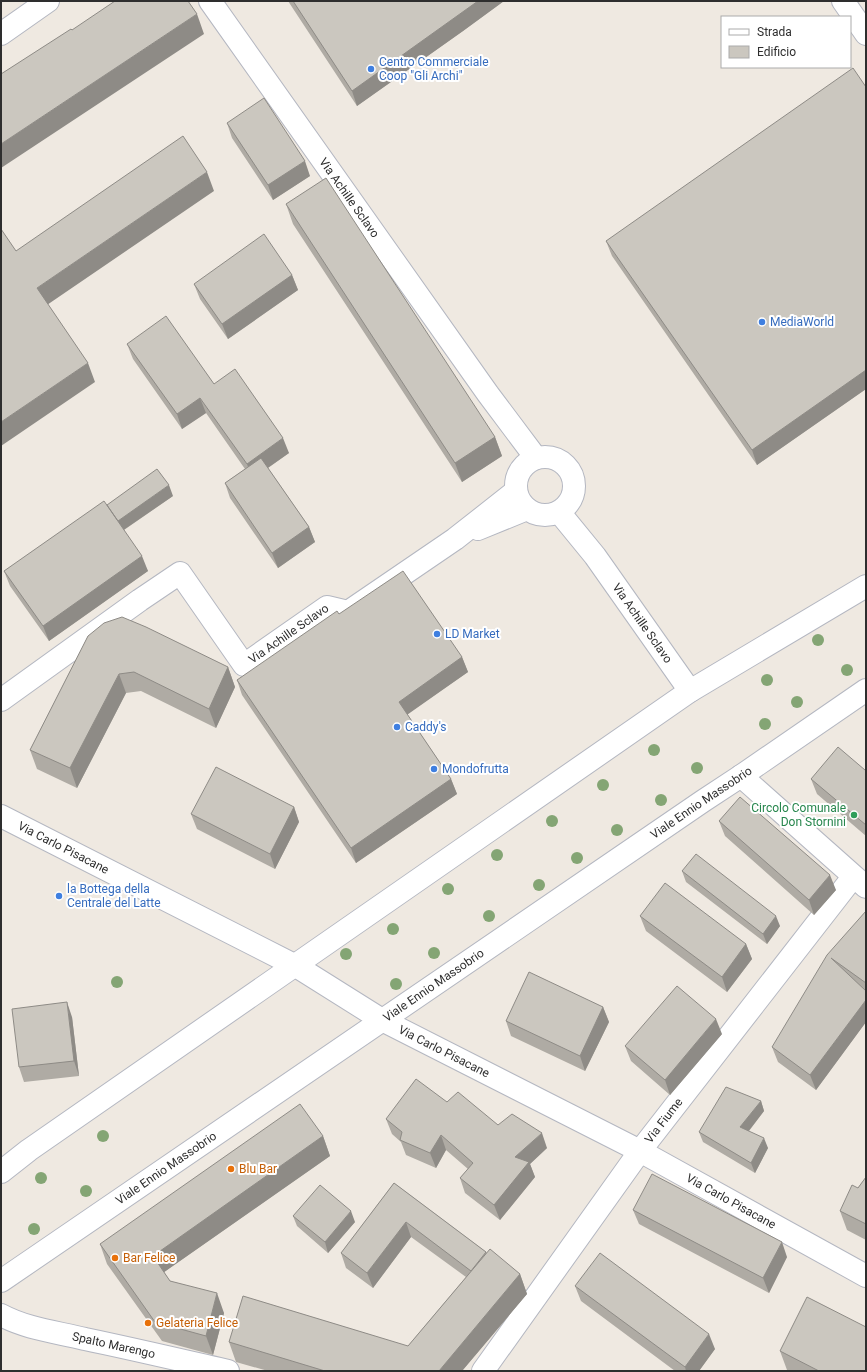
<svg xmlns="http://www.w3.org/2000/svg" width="867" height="1372" font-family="Roboto,sans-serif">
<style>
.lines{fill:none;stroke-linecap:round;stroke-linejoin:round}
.street-casing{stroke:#b4b7c1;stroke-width:24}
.secondary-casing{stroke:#b4b7c1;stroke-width:24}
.street{stroke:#fff;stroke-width:22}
.secondary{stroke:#fff;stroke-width:22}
.tree{fill:#84a574}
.wall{fill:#afaba4}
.shaded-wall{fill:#8e8b86}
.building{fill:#cbc7bf;stroke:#8e8b86}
.shop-dot{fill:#3f7fe0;stroke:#fff;stroke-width:1.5}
.leisure-dot{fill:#2e9e5b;stroke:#fff;stroke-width:1.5}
.food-dot{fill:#e8710a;stroke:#fff;stroke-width:1.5}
.labels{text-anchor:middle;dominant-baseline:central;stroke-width:4;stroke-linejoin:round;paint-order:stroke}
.shop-label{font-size:12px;fill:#366cbe;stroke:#fff;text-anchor:start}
.street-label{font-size:12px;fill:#2e2e2e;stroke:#fff}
.leisure-label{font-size:12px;fill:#27864d;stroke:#fff;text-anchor:end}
.food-label{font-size:12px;fill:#c56008;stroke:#fff;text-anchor:start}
</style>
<rect width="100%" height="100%" fill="#efe9e1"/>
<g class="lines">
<g class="street-casing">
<g id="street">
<path id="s1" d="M 210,1 L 488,394 L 536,458"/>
<path d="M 843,1 L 866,34"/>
<path d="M 1,34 L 48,1"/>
<circle cx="545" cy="486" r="29"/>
<path id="s2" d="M 559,512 L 595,556 L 690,691"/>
<path d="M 478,529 L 527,509"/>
<path id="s3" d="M 1,700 L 140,600 L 180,573 L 244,665 L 327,607 L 348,612 L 455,539 L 516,491"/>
<path d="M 741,776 L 866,887"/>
<path id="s4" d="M 1,816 L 296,966 L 382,1020 L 640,1151 L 866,1276"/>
<path id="s5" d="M 483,1371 L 640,1151 L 853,877"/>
</g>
</g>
<g class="secondary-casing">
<g id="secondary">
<path d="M 1,1172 L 29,1150 L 690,691 L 866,586"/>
<path id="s6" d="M 1,1281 L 703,801 L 741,776 L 866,690"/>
<path id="s7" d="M 1,1315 C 27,1329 57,1332 85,1339 C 133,1349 180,1360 228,1371"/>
</g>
</g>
<use href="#street" class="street"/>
<use href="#secondary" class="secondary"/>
</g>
<g class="tree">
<circle cx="818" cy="640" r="6"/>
<circle cx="847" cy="670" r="6"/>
<circle cx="767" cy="680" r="6"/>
<circle cx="797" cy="702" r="6"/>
<circle cx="765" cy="724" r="6"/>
<circle cx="654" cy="750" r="6"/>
<circle cx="697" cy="768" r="6"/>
<circle cx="603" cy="785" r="6"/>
<circle cx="661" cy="800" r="6"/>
<circle cx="552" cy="821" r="6"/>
<circle cx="617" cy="830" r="6"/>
<circle cx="497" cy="855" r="6"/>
<circle cx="577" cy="858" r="6"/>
<circle cx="539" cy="885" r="6"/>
<circle cx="448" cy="889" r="6"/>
<circle cx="489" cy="916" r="6"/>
<circle cx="393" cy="929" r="6"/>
<circle cx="434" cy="953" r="6"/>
<circle cx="346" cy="954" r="6"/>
<circle cx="117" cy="982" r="6"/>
<circle cx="396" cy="984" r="6"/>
<circle cx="103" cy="1136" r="6"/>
<circle cx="41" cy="1178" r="6"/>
<circle cx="86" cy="1191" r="6"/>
<circle cx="34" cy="1229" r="6"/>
</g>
<path class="wall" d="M 288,1 L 504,1 L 463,31 L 357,106 Z
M 866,87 L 866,389 L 757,465 L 612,256 L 606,241 Z
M 227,123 L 310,176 L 273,200 L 232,138 Z
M 286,204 L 495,437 L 502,456 L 462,482 L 293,224 Z
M 292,275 L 298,290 L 228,339 L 200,299 L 194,284 Z
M 127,344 L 214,384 L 289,453 L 268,468 L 309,527 L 315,542 L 278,568 L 230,498 L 225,483 L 245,469 L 206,413 L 182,429 L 133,359 Z
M 173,496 L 124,530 L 148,571 L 49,641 L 10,586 L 4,571 L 108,507 L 107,505 Z
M 339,614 L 462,657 L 468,672 L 407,714 L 451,779 L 457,794 L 356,863 L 242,695 L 237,680 Z
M 88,636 L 228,667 L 235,687 L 216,728 L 141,691 L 126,693 L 77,788 L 37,769 L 30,750 Z
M 866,769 L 866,836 L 817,794 L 811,779 L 865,770 Z
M 294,807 L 299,822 L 275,869 L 197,829 L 191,814 Z
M 719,821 L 836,890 L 814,915 L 725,836 Z
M 682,871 L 780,926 L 767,944 L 686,882 Z
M 866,911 L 866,1022 L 816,1090 L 778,1062 L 772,1047 Z
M 640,916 L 746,944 L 752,959 L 727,992 L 646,931 Z
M 603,1007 L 609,1022 L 585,1071 L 511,1036 L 506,1021 Z
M 72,1017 L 79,1076 L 24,1082 L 19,1067 Z
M 722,1034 L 670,1095 L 631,1061 L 625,1046 Z
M 761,1101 L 764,1111 L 749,1131 L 768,1148 L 755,1173 L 703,1142 L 699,1132 Z
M 447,1102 L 547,1148 L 530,1164 L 535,1177 L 500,1220 L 465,1193 L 460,1178 L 468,1169 L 446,1150 L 436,1168 L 406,1155 L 401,1142 L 392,1134 L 386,1119 Z
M 323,1136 L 330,1156 L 164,1272 L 170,1281 L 224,1313 L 213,1355 L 162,1341 L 107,1264 L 100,1244 Z
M 866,1177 L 866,1240 L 847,1230 L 840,1211 Z
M 394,1183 L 486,1252 L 520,1274 L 527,1294 L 462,1371 L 268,1371 L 236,1362 L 229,1342 L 408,1346 L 466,1277 L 411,1237 L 373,1288 L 346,1268 L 341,1253 Z
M 633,1210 L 787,1257 L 769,1293 L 639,1224 Z
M 293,1216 L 355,1222 L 328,1253 L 297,1226 Z
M 575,1286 L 715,1349 L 699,1371 L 675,1371 L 581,1301 Z
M 780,1351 L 866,1371 L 788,1371 L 787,1370 Z"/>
<path class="shaded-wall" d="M 478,1 L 504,1 L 463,31 L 357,106 L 352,91 Z
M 197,14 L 204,34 L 1,168 L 1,144 Z
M 305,161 L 310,176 L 273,200 L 268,185 Z
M 207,172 L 214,191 L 44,307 L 37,288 Z
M 292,275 L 298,290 L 228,339 L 222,324 Z
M 88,363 L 95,382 L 1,446 L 1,422 Z
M 866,370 L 866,389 L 757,465 L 752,450 Z
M 200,398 L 206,413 L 182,429 L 177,414 Z
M 495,437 L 502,456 L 462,482 L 455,463 Z
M 283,438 L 289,453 L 252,479 L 247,464 Z
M 169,485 L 173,496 L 122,531 L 118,521 Z
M 309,527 L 315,542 L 278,568 L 272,553 Z
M 142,556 L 148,571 L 49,641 L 43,626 Z
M 462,657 L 468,672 L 404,717 L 399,702 Z
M 228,667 L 235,687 L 216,728 L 209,709 Z
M 119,674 L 126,693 L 77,788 L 70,768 Z
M 451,779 L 457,794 L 356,863 L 351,848 Z
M 294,807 L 299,822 L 275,869 L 270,854 Z
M 830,875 L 836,890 L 814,915 L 809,900 Z
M 776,916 L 780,926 L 767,944 L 763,934 Z
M 746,944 L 752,959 L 727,992 L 722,977 Z
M 866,1000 L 866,1022 L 816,1090 L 810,1075 Z
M 67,1002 L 72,1017 L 79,1076 L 74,1061 Z
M 603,1007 L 609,1022 L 585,1071 L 580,1056 Z
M 716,1019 L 722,1034 L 670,1095 L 665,1080 Z
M 761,1101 L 764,1111 L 744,1137 L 740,1127 Z
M 542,1133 L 547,1148 L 530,1164 L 535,1177 L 500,1220 L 494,1205 L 515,1157 Z
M 441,1135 L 446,1150 L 436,1168 L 430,1153 Z
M 323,1136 L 330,1156 L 160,1275 L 153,1256 Z
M 764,1138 L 768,1148 L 755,1173 L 751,1163 Z
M 351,1211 L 355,1222 L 328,1253 L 325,1242 Z
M 406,1222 L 411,1237 L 373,1288 L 367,1273 Z
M 782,1242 L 787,1257 L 769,1293 L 763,1278 Z
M 520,1274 L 527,1294 L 462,1371 L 439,1371 Z
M 217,1293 L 224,1313 L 213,1355 L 206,1336 Z
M 709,1334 L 715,1349 L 699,1371 L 686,1371 L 685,1367 Z"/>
<path class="building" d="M 115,1 L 188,1 L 197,14 L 1,144 L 1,74 L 71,29 L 72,30 Z
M 293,1 L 478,1 L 352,91 Z
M 853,68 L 866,87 L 866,370 L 752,450 L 606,241 Z
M 264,98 L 305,161 L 268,185 L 227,123 Z
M 183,136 L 207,172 L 37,288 L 88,363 L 1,422 L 1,229 L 16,251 Z
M 326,178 L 495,437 L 455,463 L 286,204 Z
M 264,234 L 292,275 L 222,324 L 194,284 Z
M 166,316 L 214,384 L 235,369 L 283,438 L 247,464 L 200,398 L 177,414 L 127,344 Z
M 261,458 L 309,527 L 272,553 L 225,483 Z
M 157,469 L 169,485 L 118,521 L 107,505 Z
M 104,501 L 142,556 L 43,626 L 4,571 Z
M 403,571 L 462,657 L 399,702 L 451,779 L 351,848 L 237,680 L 337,611 L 339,614 Z
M 122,617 L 146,627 L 228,667 L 209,709 L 134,672 L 119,674 L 70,768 L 30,750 L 88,636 L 104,623 Z
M 838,747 L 865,770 L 866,769 L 866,825 L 811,779 Z
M 216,767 L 294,807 L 270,854 L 191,814 Z
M 740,797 L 830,875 L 809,900 L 719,821 Z
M 696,854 L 776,916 L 763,934 L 682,871 Z
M 665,883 L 746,944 L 722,977 L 640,916 Z
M 866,911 L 866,983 L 831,958 L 866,991 L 866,1000 L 810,1075 L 772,1047 L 827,955 Z
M 529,972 L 603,1007 L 580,1056 L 506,1021 Z
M 677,986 L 716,1019 L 665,1080 L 625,1046 Z
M 67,1002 L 74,1061 L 19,1067 L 12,1009 Z
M 416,1079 L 447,1102 L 458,1092 L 498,1125 L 512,1114 L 542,1133 L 515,1157 L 529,1162 L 494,1205 L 460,1178 L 473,1163 L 441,1135 L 430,1153 L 400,1140 L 402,1132 L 386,1119 Z
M 726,1087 L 761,1101 L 740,1127 L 764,1138 L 751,1163 L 699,1132 Z
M 300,1104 L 323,1136 L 153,1256 L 170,1281 L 217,1293 L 206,1336 L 155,1322 L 100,1244 Z
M 652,1174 L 782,1242 L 763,1278 L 633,1210 Z
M 866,1177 L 866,1224 L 840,1211 L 852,1185 L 858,1188 Z
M 394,1183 L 486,1252 L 471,1271 L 406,1222 L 367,1273 L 341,1253 Z
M 320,1185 L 351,1211 L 325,1242 L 293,1216 Z
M 490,1249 L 520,1274 L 439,1371 L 325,1371 L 229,1342 L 243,1296 L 408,1346 Z
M 600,1253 L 709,1334 L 685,1367 L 575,1286 Z
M 807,1297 L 866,1327 L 866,1371 L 819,1371 L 780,1351 Z"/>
<g class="shop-dot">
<circle cx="371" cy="69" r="4"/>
<circle cx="762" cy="322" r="4"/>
<circle cx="437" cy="634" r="4"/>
<circle cx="397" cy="727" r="4"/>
<circle cx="434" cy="769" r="4"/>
<circle cx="59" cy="896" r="4"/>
</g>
<circle class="leisure-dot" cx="854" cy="815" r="4"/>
<g class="food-dot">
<circle cx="231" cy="1169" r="4"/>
<circle cx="115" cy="1258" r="4"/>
<circle cx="148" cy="1323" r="4"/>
</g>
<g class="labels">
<g class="shop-label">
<text x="379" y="62">Centro Commerciale<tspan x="379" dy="14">Coop "Gli Archi"</tspan></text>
<text x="770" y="322">MediaWorld</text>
<text x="445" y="634">LD Market</text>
<text x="405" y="727">Caddy's</text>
<text x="442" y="769">Mondofrutta</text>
<text x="67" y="889">la Bottega della<tspan x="67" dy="14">Centrale del Latte</tspan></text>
</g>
<g class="street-label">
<text stroke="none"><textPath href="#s1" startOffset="241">Via Achille Sclavo</textPath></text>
<text stroke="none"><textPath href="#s2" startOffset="139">Via Achille Sclavo</textPath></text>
<text stroke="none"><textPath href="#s3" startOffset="386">Via Achille Sclavo</textPath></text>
<text stroke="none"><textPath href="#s6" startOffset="848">Viale Ennio Massobrio</textPath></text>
<text stroke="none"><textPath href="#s4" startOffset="70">Via Carlo Pisacane</textPath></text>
<text stroke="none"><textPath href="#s6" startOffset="524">Viale Ennio Massobrio</textPath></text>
<text stroke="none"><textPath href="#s4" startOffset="502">Via Carlo Pisacane</textPath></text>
<text stroke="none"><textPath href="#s5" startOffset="309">Via Fiume</textPath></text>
<text stroke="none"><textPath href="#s6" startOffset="200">Viale Ennio Massobrio</textPath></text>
<text stroke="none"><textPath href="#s4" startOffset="826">Via Carlo Pisacane</textPath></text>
<text stroke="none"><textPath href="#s7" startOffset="117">Spalto Marengo</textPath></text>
</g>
<g class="leisure-label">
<text x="846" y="808">Circolo Comunale<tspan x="846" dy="14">Don Stornini</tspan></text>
</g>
<g class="food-label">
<text x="239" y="1169">Blu Bar</text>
<text x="123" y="1258">Bar Felice</text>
<text x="156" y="1323">Gelateria Felice</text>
</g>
</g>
<rect width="867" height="1372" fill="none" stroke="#2e2e2e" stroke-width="4"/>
<rect x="721" y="16" width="130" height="52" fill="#ffffff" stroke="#ababab"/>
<rect x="729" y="29" width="20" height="6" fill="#ffffff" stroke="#ababab"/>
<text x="757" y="36" font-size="12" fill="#2e2e2e">Strada</text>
<rect x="729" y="46" width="20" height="12" fill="#cbc7bf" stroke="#ababab"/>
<text x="757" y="56" font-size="12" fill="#2e2e2e">Edificio</text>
</svg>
